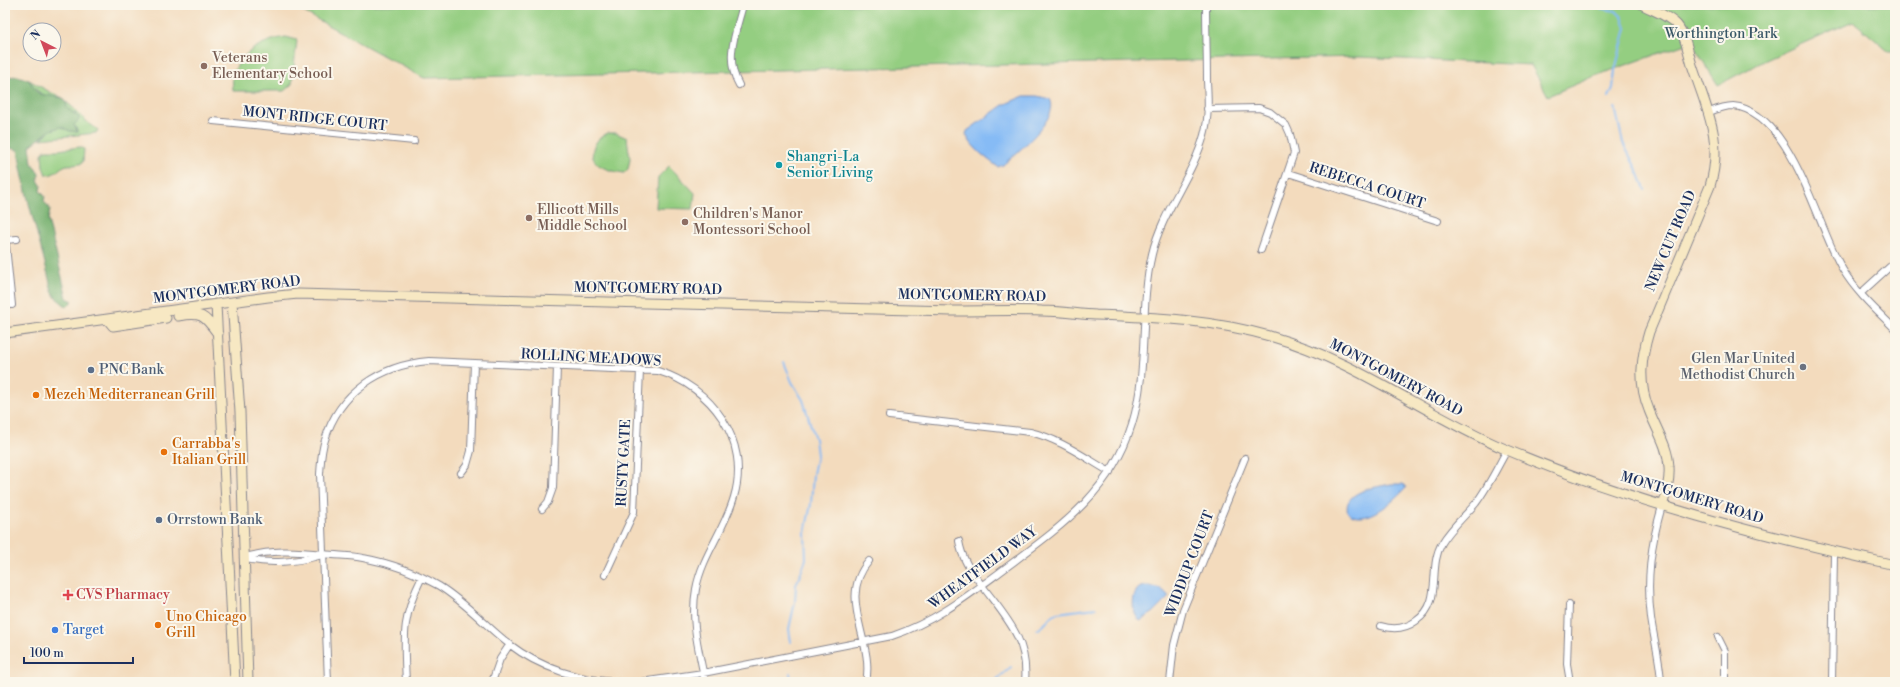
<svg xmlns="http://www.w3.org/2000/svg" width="1900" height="687" font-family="'Libre Bodoni',serif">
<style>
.green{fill:#94ce81;stroke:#587e70}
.forest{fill:#77b16f;stroke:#497066}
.water{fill:#86bbf5;stroke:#5075aa}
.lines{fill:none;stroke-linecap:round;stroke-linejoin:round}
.stream{stroke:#86bbf5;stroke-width:2}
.street-casing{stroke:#87858e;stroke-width:8}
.secondary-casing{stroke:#87858e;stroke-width:11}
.street{stroke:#fff;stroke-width:6}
.secondary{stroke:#f7e8c3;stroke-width:9}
.education-dot{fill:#8d6e63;stroke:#fbf7ec;stroke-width:1.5}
.culture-dot{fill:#0f9aa8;stroke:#fbf7ec;stroke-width:1.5}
.worship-dot{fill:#6b7280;stroke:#fbf7ec;stroke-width:1.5}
.service-dot{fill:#5c6f8a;stroke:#fbf7ec;stroke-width:1.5}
.food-dot{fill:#e8710a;stroke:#fbf7ec;stroke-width:1.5}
.health-dot{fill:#e0444e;stroke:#fbf7ec;stroke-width:1.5}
.shop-dot{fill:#3f7fe0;stroke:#fbf7ec;stroke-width:1.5}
.labels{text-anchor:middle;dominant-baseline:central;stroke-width:4;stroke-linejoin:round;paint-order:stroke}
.park-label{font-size:14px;fill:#395767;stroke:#fbf7ec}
.education-label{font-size:14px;fill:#785e54;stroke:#fbf7ec;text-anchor:start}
.street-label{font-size:14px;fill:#1b2f5e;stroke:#fbf7ec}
.culture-label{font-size:14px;fill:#0d838f;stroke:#fbf7ec;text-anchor:start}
.worship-label{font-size:14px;fill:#5b616d;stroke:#fbf7ec;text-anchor:end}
.service-label{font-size:14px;fill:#4e5e75;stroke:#fbf7ec;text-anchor:start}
.food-label{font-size:14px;fill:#c56008;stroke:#fbf7ec;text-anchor:start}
.health-label{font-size:14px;fill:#be3a42;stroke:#fbf7ec;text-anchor:start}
.shop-label{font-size:14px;fill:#366cbe;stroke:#fbf7ec;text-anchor:start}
</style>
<rect width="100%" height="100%" fill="#fbf7ec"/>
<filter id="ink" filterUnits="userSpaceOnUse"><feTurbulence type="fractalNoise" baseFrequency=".025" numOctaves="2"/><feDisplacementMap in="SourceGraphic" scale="8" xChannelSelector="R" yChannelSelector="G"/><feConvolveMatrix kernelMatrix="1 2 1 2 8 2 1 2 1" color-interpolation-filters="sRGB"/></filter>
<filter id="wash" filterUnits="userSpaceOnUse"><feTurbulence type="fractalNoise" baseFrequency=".012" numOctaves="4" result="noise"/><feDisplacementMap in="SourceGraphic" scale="16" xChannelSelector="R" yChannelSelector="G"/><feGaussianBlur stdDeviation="0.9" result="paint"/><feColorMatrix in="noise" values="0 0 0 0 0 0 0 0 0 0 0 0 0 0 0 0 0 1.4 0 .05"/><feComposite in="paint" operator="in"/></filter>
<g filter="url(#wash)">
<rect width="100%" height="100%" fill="#f3dbbd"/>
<path class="green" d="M 291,5 L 1895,5 L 1895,51 L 1888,51 L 1853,21 L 1766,60 L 1718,85 L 1691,42 L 1595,76 L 1548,96 L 1531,65 L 1359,57 L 424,78 Z
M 286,37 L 297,40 L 292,84 L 284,91 L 233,91 C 233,86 232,80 233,75 C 240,52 264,40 286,37 Z
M 29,80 L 50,92 L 63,98 C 45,97 38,95 29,80 Z
M 66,102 C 75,108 80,116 88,123 C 91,126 95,127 98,130 L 96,133 L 41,139 L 51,130 L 61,127 L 70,131 L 78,132 L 74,125 L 76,113 C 70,113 65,108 66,102 Z
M 608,133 L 616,133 L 627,138 L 630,159 L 628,169 L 624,173 C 610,171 586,166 594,146 C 597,140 601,136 608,133 Z
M 80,147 L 84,149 L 83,162 C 77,167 71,163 64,166 C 57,170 55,175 46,175 L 43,167 L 42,154 L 45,150 L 58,150 Z
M 669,166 L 695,193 L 693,209 L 656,208 L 658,177 Z"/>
<path class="forest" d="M 18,76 L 29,80 L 36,91 L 40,94 L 63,98 L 66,102 L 67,108 L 79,117 L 79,120 L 74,125 L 78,132 L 70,131 L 61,127 L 51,130 L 30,146 L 32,163 L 39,174 L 38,180 L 41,185 L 40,191 L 45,196 L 44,201 L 50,209 L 48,220 L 67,298 L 73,301 L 67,307 L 55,297 L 52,291 C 41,244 25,198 18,150 L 5,147 L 5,77 Z"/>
<path class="water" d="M 1024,96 L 1037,96 L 1050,99 C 1061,118 1016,153 1003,165 L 998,167 C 986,158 973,149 966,135 L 967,131 L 1003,105 Z
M 1391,484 L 1403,484 L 1406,488 C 1394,501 1366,527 1348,513 C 1341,491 1377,487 1391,484 Z
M 1149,586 C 1158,588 1164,589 1169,597 L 1154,612 L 1140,621 C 1132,614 1131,598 1137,590 C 1140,586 1145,586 1149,586 Z"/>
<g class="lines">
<path class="stream" d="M 1597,5 L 1599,8 L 1616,11 L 1622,17 L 1626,28 L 1615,70 L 1613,88 L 1609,97
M 1615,107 L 1623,143 L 1639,174 L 1645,190
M 784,362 L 792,382 L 803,400 L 815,439 L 817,455 L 813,474 L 811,504 L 805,533 L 806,559 L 796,585 L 795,602 L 789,629 L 791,642
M 1037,630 C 1046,626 1048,617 1057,613 L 1096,608
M 790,673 L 791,682
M 994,682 L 1011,667"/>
</g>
</g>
<g filter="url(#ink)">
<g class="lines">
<g class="street-casing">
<path id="street" d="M 739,85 C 724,59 736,32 743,5
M 1207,109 L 1259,108 L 1270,112 L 1286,125 L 1290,134 L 1294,153 L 1261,250
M 1709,112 C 1717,109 1725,106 1733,106 C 1792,111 1817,228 1843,270 C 1856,292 1877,311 1895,329
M 213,121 L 414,141
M 1288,173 L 1438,221
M 5,236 L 12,305
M 5,240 L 17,239
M 1861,293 L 1895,262
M 889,416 L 1030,432 C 1060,439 1084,457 1110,472
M 461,473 L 467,465 L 471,451 L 474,363
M 542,509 L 548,502 L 553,488 L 557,367
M 959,541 C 962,559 970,570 981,584 C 1005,617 1029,639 1025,682
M 243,558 C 269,549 297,551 324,554 C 337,556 350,555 363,558 C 390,563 415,572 439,586 C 465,602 485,625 509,644 C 540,668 581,681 619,682
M 243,558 C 268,565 298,562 322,555
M 605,575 L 634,512 L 640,370
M 1569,605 L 1567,664 L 1570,682
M 1381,626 C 1394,630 1405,629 1416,621 C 1444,602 1427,568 1442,543 C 1451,528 1465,516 1476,503 C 1488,487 1497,468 1507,450
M 1718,637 L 1725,651 L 1725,682
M 328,682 L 320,474 C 321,462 321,451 325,440 C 339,392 381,365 429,361 L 658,371 C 711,387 751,440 734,497 C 725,529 702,556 696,589 C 690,621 699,650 705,682
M 406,682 C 404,637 401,619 422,577
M 492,682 L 500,659 L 510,644
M 641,682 L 703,673 L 892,636 C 934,622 965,598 1000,572 C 1056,530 1110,495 1132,424 C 1149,369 1139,309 1152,254 C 1162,211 1193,176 1204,135 C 1209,118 1208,99 1207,81 C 1207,56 1206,30 1206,5
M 866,682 C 875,641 836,599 869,561
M 1170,682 L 1174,645 L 1183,610 L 1245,458
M 1661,682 C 1660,660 1654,640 1651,618 C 1646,579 1651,544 1662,506
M 1832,682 L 1834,553"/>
</g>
<g class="secondary-casing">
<path id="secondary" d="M 1643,5 C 1654,11 1668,15 1677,25 C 1686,36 1688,52 1692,65 C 1706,108 1724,140 1710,186 L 1649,332 C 1641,358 1638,383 1649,410 C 1656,429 1668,446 1669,467 C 1670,481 1666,493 1662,506
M 232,302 L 240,412 L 248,682
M 216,304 L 235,682
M 178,316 C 202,312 204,315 218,334
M 108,320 L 113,326 L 166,318
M 5,333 L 268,297 L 298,294 L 952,311 C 982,311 1012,310 1042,311 C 1060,311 1078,314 1096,315 C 1156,317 1215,320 1273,337 C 1357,361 1425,415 1505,449 C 1631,502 1762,536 1895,565"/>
</g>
<use href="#street" class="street"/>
<use href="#secondary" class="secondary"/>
</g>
</g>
<g class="education-dot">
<circle cx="204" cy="66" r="4"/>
<circle cx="529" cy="218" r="4"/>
<circle cx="685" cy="222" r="4"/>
</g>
<circle class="culture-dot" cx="779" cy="165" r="4"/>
<circle class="worship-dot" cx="1803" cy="367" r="4"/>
<g class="service-dot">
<circle cx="91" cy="370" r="4"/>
<circle cx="159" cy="520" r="4"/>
</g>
<g class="food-dot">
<circle cx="36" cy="395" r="4"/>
<circle cx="164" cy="452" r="4"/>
<circle cx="158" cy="625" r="4"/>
</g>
<path class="health-dot" d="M66 589h4v4h4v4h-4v4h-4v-4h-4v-4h4z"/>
<circle class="shop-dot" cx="55" cy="630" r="4"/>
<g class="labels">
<g class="park-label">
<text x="1721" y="34">Worthington Park</text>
</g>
<g class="education-label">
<text x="212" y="58">Veterans<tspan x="212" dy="16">Elementary School</tspan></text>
<text x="537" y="210">Ellicott Mills<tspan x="537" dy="16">Middle School</tspan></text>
<text x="693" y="214">Children's Manor<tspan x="693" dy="16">Montessori School</tspan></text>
</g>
<g class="street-label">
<text transform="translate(315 119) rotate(6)">MONT RIDGE COURT</text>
<text transform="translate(1367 186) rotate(18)">REBECCA COURT</text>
<text transform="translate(1671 241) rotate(-67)">NEW CUT ROAD</text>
<text transform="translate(648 289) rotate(1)">MONTGOMERY ROAD</text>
<text transform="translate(227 290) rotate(-7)">MONTGOMERY ROAD</text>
<text transform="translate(972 296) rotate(1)">MONTGOMERY ROAD</text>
<text transform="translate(591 358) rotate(3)">ROLLING MEADOWS</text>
<text transform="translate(1396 378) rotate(28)">MONTGOMERY ROAD</text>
<text transform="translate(624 463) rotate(-87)">RUSTY GATE</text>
<text transform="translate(1692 498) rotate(17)">MONTGOMERY ROAD</text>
<text transform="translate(1190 564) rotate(-69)">WIDDUP COURT</text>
<text transform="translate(983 568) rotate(-36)">WHEATFIELD WAY</text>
</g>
<g class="culture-label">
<text x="787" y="157">Shangri-La<tspan x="787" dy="16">Senior Living</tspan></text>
</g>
<g class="worship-label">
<text x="1795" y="359">Glen Mar United<tspan x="1795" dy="16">Methodist Church</tspan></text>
</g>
<g class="service-label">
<text x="99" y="370">PNC Bank</text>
<text x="167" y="520">Orrstown Bank</text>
</g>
<g class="food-label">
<text x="44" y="395">Mezeh Mediterranean Grill</text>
<text x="172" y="444">Carrabba's<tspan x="172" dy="16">Italian Grill</tspan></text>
<text x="166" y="617">Uno Chicago<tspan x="166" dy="16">Grill</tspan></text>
</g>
<g class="health-label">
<text x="76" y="595">CVS Pharmacy</text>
</g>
<g class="shop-label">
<text x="63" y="630">Target</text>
</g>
</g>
<rect width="1900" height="687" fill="none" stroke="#fbf7ec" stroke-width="20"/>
<g transform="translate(42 42) rotate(318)"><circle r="19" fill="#fbf7ec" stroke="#a1a7b3"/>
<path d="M0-3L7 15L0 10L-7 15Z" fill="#d1495b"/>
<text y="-6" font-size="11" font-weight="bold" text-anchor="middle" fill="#1b2f5e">N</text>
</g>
<path d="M24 657v6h109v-6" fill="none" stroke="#1b2f5e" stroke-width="2"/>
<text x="30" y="657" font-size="12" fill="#1b2f5e" stroke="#fbf7ec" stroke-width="3" paint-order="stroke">100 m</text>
</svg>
